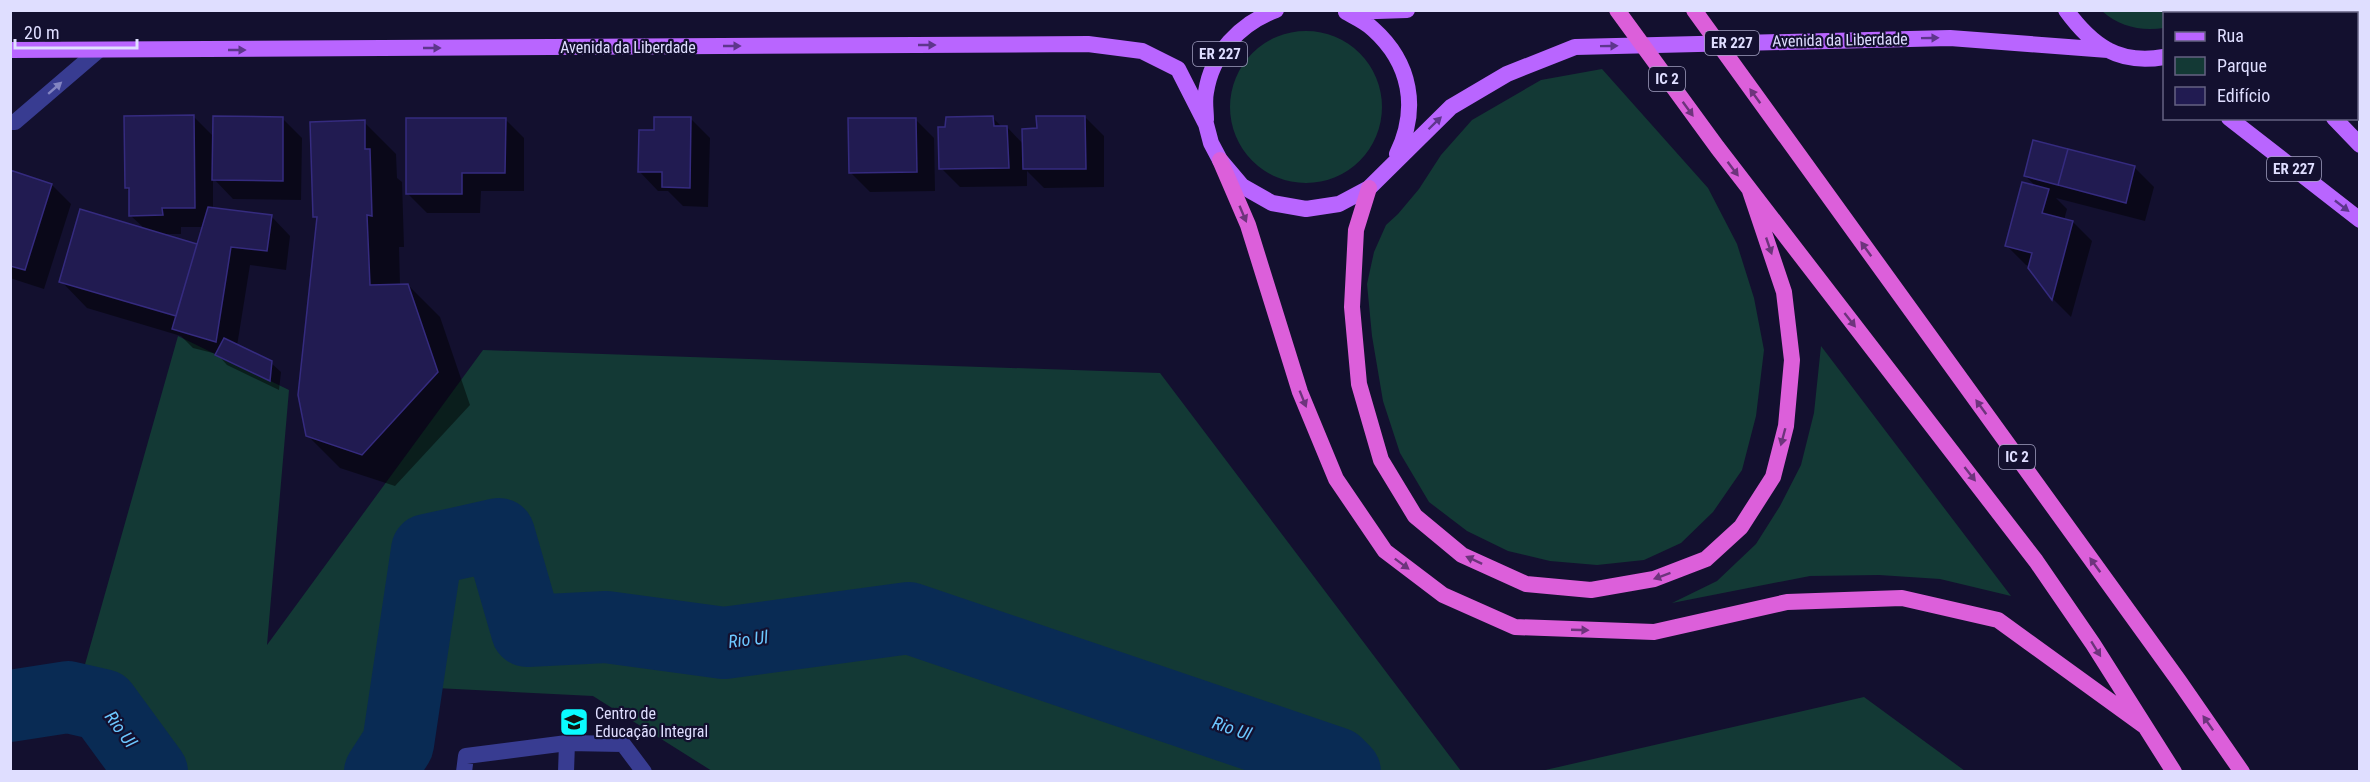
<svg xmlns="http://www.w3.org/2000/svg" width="2370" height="782" font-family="'Roboto Condensed',sans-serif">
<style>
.green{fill:#133935}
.shadow{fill:#0007;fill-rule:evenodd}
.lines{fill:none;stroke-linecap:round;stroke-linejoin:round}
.river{stroke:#092b54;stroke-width:72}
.building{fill:#211b51;stroke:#352b7f;stroke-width:1.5}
.service{stroke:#383c91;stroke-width:16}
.primary{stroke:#b965ff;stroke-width:16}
.trunk{stroke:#dc5fda;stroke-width:16}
.oneway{fill:#5e368d}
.oneway2{fill:#8385c2}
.oneway3{fill:#6d347c}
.labels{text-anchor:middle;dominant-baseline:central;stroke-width:4.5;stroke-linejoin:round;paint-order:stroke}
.shield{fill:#13102f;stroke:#a2a0c1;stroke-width:1.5}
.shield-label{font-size:15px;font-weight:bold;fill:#dfdeff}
.street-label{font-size:16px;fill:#dfdeff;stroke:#13102f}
.poi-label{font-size:16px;fill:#dfdeff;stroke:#13102f;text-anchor:start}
.water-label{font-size:18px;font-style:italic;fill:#6cc7ff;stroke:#13102f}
</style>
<rect width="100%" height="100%" fill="#13102f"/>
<path class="green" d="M 2102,11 L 2194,11 L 2191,13 L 2164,14 L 2164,28 C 2140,31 2120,27 2102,11 Z
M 2342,11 L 2359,11 L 2359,100 L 2356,97 L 2356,14 L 2342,13 Z
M1230 107a76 76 0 1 1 152 0a76 76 0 1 1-152 0Z
M 1602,69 L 1708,188 L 1737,244 L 1754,298 L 1764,350 L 1756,416 L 1742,470 L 1713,512 L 1681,543 L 1644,560 L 1597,565 L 1550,561 L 1508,551 L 1467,531 L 1429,502 L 1400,453 L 1383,401 L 1372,336 L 1367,284 L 1374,252 L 1386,225 L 1398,214 L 1419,189 L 1441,155 L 1472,120 L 1541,80 Z
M 178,336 L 289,390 L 267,645 L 483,350 L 1160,373 L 1461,771 L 712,771 L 593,696 L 376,685 L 372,771 L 175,771 L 122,692 L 82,675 Z
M 1821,346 L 2011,596 L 1940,579 L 1879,575 L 1810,576 L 1672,603 L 1717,581 L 1756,544 L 1780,506 L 1801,465 L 1814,413 Z
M 1864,697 L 1965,771 L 1541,771 Z"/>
<path class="shadow" d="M 193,116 L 215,138 L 283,119 L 302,138 L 301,200 L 233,199 L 213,178 L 213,209 L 271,216 L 290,236 L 286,270 L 250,265 L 237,346 L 271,363 L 281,372 L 279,390 L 227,365 L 217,354 L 193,348 L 181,336 L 87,308 L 61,281 L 146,230 L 130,215 L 130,192 L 126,188 ZM 181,227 L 204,227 L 198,247 L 162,234 L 181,234 Z
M 1085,117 L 1104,136 L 1104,187 L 1044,188 L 1027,171 L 1027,186 L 960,187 L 941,168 L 993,118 L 1003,128 L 1007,127 L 1024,145 Z
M 505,119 L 524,138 L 524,191 L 481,191 L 480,213 L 427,213 L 408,194 Z
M 691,119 L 710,138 L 708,207 L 683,206 L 668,191 L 658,191 L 639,171 L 655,132 Z
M 915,119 L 934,138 L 935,191 L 870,192 L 851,173 Z
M 364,122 L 396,154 L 397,178 L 402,182 L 404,247 L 399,247 L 400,285 L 408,285 L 440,317 L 470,405 L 395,486 L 340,468 L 307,435 L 318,220 L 315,217 Z
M 2034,142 L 2135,168 L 2154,187 L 2145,221 L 2056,198 L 2067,209 L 2064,220 L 2073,222 L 2092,241 L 2071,317 L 2053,299 L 2029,268 L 2030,266 L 2026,265 L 2007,246 L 2037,187 L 2025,176 Z
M 10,172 L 52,185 L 71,204 L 44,289 L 10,278 Z"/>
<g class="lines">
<path class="river" d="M 10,706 L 68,697 L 103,705 L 152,772
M 380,772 L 398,744 L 427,550 L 499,534 L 527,631 L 606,627 L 724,643 L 909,618 L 1336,763 L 1345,772"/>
</g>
<path class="building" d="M 194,115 L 195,208 L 162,208 L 163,215 L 129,216 L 129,188 L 125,188 L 124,116 Z
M 213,116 L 283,117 L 283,181 L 212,180 Z
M 993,116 L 994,126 L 1007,126 L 1009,168 L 939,169 L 938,127 L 945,127 L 946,117 Z
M 1036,116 L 1085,116 L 1086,169 L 1023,169 L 1022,129 L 1037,128 Z
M 654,117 L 691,117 L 690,188 L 662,187 L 662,172 L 638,172 L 639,130 L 654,130 Z
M 406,118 L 506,118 L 505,173 L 462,173 L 462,194 L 406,194 Z
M 848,118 L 916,118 L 917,172 L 849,173 Z
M 365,120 L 365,149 L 370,149 L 372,216 L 367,215 L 370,285 L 408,284 L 438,372 L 362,455 L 306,436 L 298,395 L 317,217 L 313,217 L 310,122 Z
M 2033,140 L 2068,149 L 2058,185 L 2024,176 Z
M 2068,149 L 2135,166 L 2126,203 L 2058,185 Z
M 10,170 L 52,184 L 25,270 L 10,266 Z
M 2022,182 L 2049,189 L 2042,213 L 2073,221 L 2052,300 L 2028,268 L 2032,253 L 2005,246 Z
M 208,207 L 272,215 L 267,251 L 231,247 L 216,342 L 172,329 Z
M 80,209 L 197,244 L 176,316 L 59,282 Z
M 224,338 L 272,361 L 270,381 L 215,355 Z"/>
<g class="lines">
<path class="service" d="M 10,122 L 15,122 L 99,50
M 567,743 L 623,744 L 644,772
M 464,772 L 466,756 L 567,743 L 566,772"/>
<path class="primary" d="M 2066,10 C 2092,46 2119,65 2164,57
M 2252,10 L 2254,14
M 1346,12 C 1355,17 1366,22 1373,29 C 1411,63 1419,109 1397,154
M 1347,12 L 1407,10
M 2230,14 L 2231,10
M 10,50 L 1088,44 L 1142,51 L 1178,69 L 1206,124 L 1211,143 L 1220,160 L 1242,186 L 1272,203 L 1306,209 L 1339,204 L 1369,188 L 1451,107 L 1507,74 L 1575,47 L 1950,38 L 2108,50
M 2229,118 L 2360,220
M 2334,118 L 2360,145
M 1206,120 C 1206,111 1204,101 1206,92 C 1212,53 1240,24 1276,10"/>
<path class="trunk" d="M 1617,10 L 1717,147 L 2036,561 L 2093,644 L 2174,772
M 1694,10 L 2179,681 L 2242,772
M 1220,160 L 1248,225 L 1300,392 L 1336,479 L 1385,551 L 1443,595 L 1515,627 L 1654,632 L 1787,602 L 1902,598 L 1998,620 L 2143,725
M 1369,188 L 1356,230 L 1352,307 L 1359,384 L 1381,460 L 1415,516 L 1462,555 L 1526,584 L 1591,590 L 1654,579 L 1706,559 L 1741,527 L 1773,477 L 1786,426 L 1792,360 L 1784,292 L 1750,191"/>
</g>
<defs><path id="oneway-solid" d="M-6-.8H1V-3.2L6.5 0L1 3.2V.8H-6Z" transform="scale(1.5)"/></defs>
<g class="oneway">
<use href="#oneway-solid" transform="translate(1930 38) rotate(-1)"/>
<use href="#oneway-solid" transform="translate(927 45)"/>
<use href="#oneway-solid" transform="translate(732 46)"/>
<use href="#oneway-solid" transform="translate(1609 46) rotate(-1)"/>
<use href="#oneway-solid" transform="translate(432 48)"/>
<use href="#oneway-solid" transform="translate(237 50)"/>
<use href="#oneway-solid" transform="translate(1435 123) rotate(-44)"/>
<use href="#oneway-solid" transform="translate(2342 206) rotate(38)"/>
</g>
<use class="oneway2" href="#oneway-solid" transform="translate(55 88) rotate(-41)"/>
<g class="oneway3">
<use href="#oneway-solid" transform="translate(1755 96) rotate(-126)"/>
<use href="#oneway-solid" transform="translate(1688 109) rotate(54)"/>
<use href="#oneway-solid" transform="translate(1733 169) rotate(53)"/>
<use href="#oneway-solid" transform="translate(1243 214) rotate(67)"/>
<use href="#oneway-solid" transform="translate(1769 246) rotate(71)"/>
<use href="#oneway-solid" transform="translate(1866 249) rotate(-126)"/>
<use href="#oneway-solid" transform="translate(1850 320) rotate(52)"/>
<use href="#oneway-solid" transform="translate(1303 399) rotate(68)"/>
<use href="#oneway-solid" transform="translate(1981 407) rotate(-126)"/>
<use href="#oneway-solid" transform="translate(1783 437) rotate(105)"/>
<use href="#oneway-solid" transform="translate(1970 474) rotate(52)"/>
<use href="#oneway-solid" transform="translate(1474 560) rotate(-155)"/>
<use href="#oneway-solid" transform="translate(1402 564) rotate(37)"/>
<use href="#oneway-solid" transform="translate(2095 565) rotate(-126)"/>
<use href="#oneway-solid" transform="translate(1662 576) rotate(160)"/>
<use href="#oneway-solid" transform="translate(1580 630) rotate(2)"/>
<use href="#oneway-solid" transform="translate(2096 649) rotate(58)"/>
<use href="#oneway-solid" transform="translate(2208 723) rotate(-125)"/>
</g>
<defs>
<g id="school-square" transform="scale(1.5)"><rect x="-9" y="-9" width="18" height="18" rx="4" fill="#0afbff" stroke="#13102f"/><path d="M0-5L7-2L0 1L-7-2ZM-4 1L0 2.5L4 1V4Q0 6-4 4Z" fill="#111"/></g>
</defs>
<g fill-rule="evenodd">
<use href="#school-square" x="574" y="722"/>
</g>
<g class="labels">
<g class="shield">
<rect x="1705" y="31" width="54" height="24" rx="4.5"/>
<rect x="1193" y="42" width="54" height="24" rx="4.5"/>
<rect x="1649" y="67" width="36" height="24" rx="4.5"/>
<rect x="2267" y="157" width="54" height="24" rx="4.5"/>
<rect x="1999" y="445" width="36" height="24" rx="4.5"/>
</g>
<g class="shield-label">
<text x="1732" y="43">ER 227</text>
<text x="1220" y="54">ER 227</text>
<text x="1667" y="79">IC 2</text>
<text x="2294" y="169">ER 227</text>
<text x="2017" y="457">IC 2</text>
</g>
<g class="street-label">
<text transform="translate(1840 40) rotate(-1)">Avenida da Liberdade</text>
<text x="628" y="47">Avenida da Liberdade</text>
</g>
<g class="poi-label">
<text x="595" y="713">Centro de<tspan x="595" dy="18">Educação Integral</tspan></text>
</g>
<g class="water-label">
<text transform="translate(748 639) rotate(-7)">Rio Ul</text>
<text transform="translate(1232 728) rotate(19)">Rio Ul</text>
<text transform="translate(121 729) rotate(54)">Rio Ul</text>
</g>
</g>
<rect width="2370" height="782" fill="none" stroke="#dfdeff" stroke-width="24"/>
<rect x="2163" y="12" width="195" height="108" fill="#13102f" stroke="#656282" stroke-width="1.5"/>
<rect x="2175" y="32" width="30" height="9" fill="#b965ff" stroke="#656282" stroke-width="1.5"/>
<text x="2217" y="42" font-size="18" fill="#dfdeff">Rua</text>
<rect x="2175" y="57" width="30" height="18" fill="#133935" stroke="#656282" stroke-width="1.5"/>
<text x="2217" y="72" font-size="18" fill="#dfdeff">Parque</text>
<rect x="2175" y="87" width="30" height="18" fill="#211b51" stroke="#656282" stroke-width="1.5"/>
<text x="2217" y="102" font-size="18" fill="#dfdeff">Edifício</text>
<path d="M15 39v9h122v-9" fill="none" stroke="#dfdeff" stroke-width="3"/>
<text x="24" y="39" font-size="18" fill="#dfdeff" stroke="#13102f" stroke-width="4.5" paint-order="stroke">20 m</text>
</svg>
